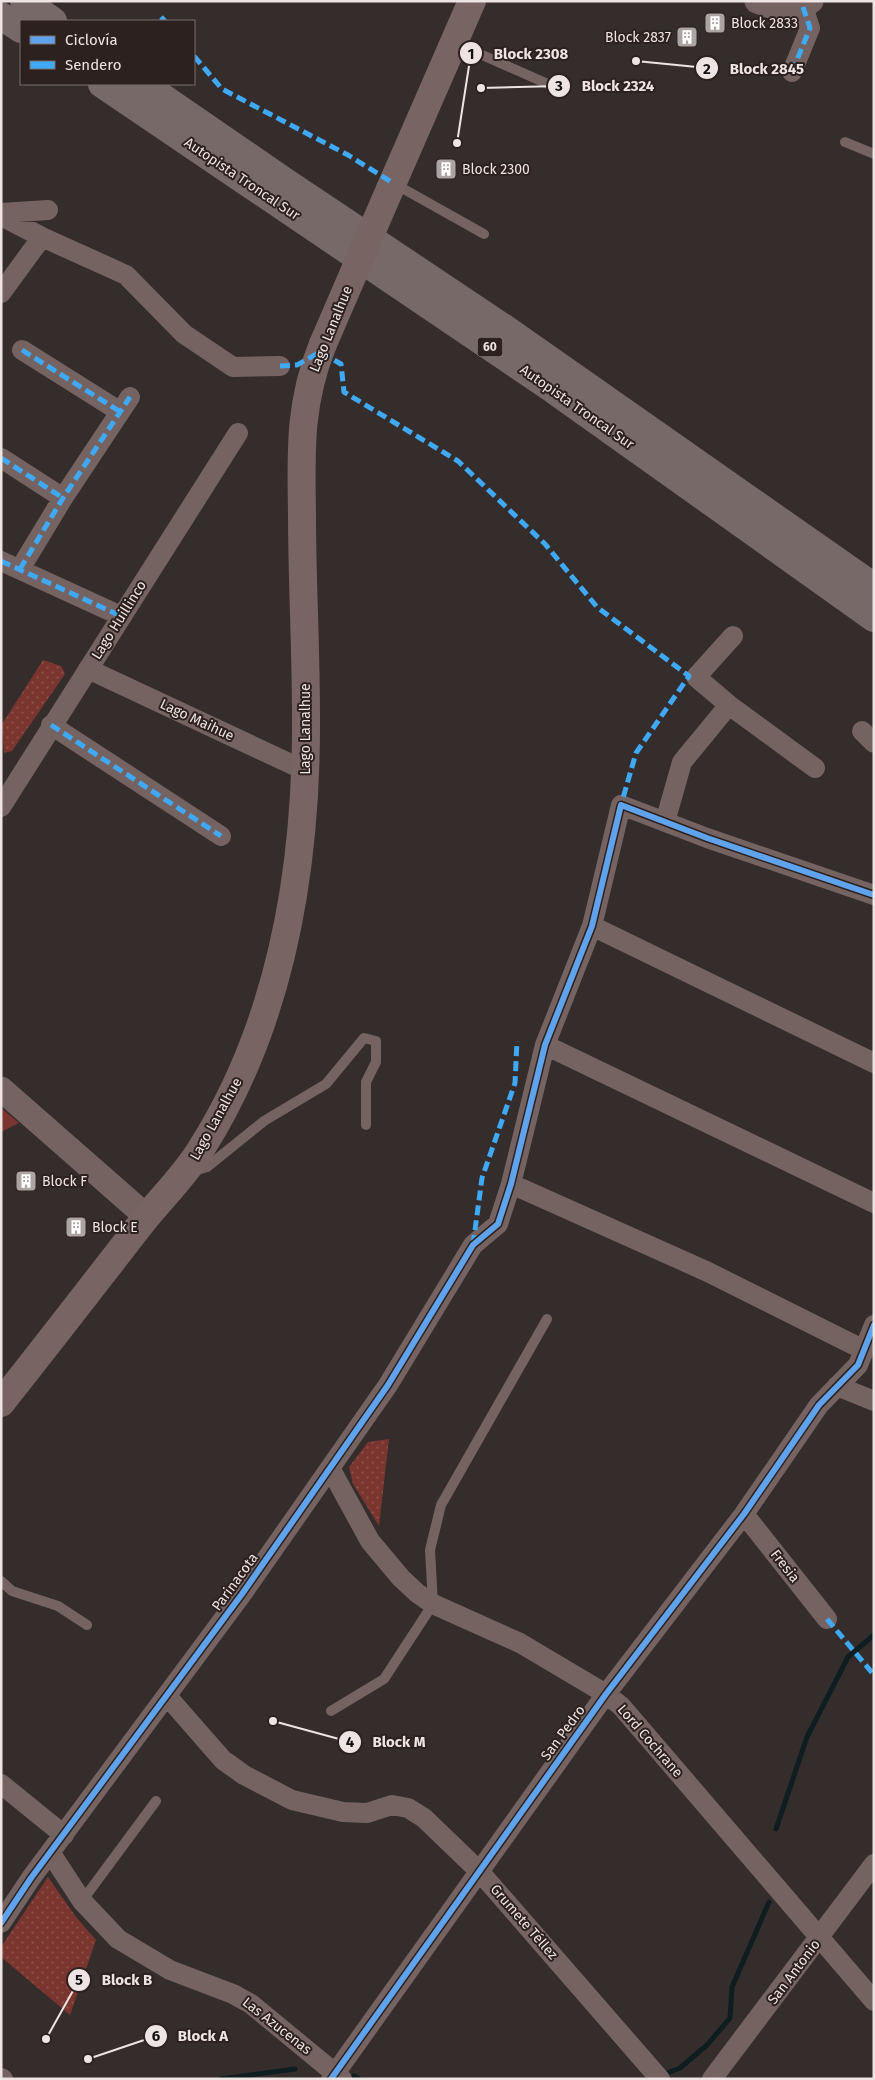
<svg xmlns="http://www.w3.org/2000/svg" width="875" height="2080" font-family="'Fira Sans',sans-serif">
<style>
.grass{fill:url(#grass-dots)}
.green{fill:#7b352f}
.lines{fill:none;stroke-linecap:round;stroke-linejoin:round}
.stream{stroke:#0d1d20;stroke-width:5}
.service{stroke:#756361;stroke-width:10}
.minor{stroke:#756361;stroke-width:20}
.tertiary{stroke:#756361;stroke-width:25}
.secondary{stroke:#786462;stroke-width:28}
.motorway{stroke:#776968;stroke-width:28}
.secondary-bridge{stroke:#786462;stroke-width:28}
.quiet{stroke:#3fa9f5;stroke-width:5;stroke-dasharray:10 5;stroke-linecap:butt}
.cycleway-casing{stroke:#2d211f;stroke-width:9}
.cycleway{stroke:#60a3ed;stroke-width:6}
.labels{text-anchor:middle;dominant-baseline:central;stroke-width:4;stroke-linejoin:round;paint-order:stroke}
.shield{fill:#2d211f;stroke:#b3aaa8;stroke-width:1}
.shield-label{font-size:12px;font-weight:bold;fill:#ede4e3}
.poi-label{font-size:14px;fill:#ede4e3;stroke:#2d211f;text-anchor:start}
.street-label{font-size:14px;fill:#ede4e3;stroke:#2d211f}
.leader{fill:none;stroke:#ede4e3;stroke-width:2}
.callout-dot{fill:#ede4e3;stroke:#2d211f;stroke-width:2}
.mark-label{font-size:15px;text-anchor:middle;font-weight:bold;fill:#111}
.callout-label{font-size:15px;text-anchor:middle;font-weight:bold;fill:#ede4e3;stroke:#2d211f;stroke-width:4;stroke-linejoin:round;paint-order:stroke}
</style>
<defs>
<pattern id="grass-dots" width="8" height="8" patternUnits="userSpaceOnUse" patternTransform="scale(1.25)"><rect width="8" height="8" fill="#7b352f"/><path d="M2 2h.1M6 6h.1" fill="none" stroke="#8e524d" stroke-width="1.8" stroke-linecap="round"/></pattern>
</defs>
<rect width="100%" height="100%" fill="#342d2c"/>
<path class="grass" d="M 43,660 L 61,666 L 65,674 L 12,751 L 4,753 L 2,724 Z
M 389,1439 L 379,1526 L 353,1484 L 349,1467 L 368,1442 Z
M 48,1877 L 76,1917 L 96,1940 L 70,2015 L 1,1957 L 1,1947 Z"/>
<path class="green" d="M 1,1108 L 19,1123 L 1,1132 Z"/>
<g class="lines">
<path class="stream" d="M 776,1829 L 807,1737 L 848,1657 L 874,1635
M 662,2075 L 680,2068 L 707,2045 L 730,2018 L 732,1987 L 769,1902
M 354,2076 L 359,2079
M 221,2079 L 295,2069"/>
<path class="service" d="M 455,43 L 557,88
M 845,142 L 874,154
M 393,183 L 484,234
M 194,1171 L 207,1167 L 264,1121 L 326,1084 L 364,1038 L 376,1041 L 376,1062 L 366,1082 L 366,1125
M 1,1581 L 12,1591 L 58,1606 L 87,1625
M 331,1711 L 384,1679 L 433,1604 L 430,1550 L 441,1505 L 547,1319
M 82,1901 L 156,1801"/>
<path class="minor" d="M 792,72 L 810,28 L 803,7
M 1,213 L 48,210
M 1,216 L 42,237 L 126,275 L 184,334 L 233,367 L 280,366
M 1,293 L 42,237
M 22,350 L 119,411
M 1,458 L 63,498
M 1,561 L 121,616
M 20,569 L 63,498 L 130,397
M 733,636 L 696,677 L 729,705 L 815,768
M 88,669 L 306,771
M 51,725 L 221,836
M 862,731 L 874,743
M 1,807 L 238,433
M 665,822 L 682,762 L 729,705
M 592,926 L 874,1063
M 545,1045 L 874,1203
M 511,1184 L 708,1272 L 864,1350
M 837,1386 L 874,1401
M 330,1468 L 370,1541 L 401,1578 L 417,1593 L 433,1604 L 520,1643 L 606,1694 L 621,1706 L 874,2001
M 744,1514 L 827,1619
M 167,1696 L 223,1760 L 244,1775 L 292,1800 L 343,1812 L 367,1813 L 392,1805 L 408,1808 L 424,1818 L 479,1871 L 660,2079
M 1,1784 L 64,1835
M 50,1852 L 82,1901 L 118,1939 L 170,1970 L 233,1994 L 251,2004 L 342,2079
M 1,1923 L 31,1878 L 242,1594 L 388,1385 L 473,1245 L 498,1224 L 511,1184 L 545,1045 L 592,926 L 621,805 L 707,838 L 874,895
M 1,2078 L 3,2079
M 331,2079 L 606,1694 L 744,1514 L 819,1405 L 858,1365 L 874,1325
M 712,2079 L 874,1864"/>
<path class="tertiary" d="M 757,1 C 776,8 794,17 811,1
M 1,1089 L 147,1217"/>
<path class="secondary" d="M 390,189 L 472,1
M 1,1403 C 48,1344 94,1284 140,1225 C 160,1199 184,1177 201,1149 C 283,1020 307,866 306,716 C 306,649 302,581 302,514 C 301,451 299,403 323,344"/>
<path class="motorway" d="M 24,1 L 53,21
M 1,16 L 21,29
M 102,84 L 554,390 L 874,618
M 143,84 L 284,181 L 504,328 L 874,587"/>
<path class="secondary-bridge" d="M 323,344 L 390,189"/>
<path class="quiet" d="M 161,17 L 165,21
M 194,56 L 222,89 L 348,155 L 393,183
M 792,72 L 810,28 L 803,7
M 22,350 L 119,411
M 280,366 L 297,365 L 320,352 L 341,364 L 344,392 L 458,461 L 545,544 L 597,607 L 689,676 L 636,753 L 621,805
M 1,458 L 63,498
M 1,561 L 121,616
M 20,569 L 63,498 L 130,397
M 51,725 L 221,836
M 473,1245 L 482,1178 L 515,1083 L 517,1041
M 827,1619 L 874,1675"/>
<g class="cycleway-casing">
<path id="cycleway" d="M 1,1923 L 31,1878 L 242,1594 L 388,1385 L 473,1245 L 498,1224 L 511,1184 L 545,1045 L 592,926 L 621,805 L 707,838 L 874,895
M 331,2079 L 606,1694 L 744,1514 L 819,1405 L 858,1365 L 874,1325"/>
</g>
<use href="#cycleway" class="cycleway"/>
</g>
<defs>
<g id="building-square" transform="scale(1.125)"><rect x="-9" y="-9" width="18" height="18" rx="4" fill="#aca4a3" stroke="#2d211f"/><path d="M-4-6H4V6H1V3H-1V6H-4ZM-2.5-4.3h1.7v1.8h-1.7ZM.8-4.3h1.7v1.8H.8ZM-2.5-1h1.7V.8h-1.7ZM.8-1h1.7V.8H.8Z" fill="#fff"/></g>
</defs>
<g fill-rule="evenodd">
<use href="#building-square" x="715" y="23"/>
<use href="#building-square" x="687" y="37"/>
<use href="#building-square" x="446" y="169"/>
<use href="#building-square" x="26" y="1181"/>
<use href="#building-square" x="76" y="1227"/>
</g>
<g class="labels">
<rect class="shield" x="477.5" y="337.5" width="25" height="19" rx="4"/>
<g class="shield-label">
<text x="490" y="347">60</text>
</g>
<g class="poi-label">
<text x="731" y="23">Block 2833</text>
<text x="671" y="37" text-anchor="end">Block 2837</text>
<text x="462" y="169">Block 2300</text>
<text x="42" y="1181">Block F</text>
<text x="92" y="1227">Block E</text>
</g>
<g class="street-label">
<text transform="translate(242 179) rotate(34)">Autopista Troncal Sur</text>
<text transform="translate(331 329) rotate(-68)">Lago Lanalhue</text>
<text transform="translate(577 407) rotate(35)">Autopista Troncal Sur</text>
<text transform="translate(119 620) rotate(-58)">Lago Huillinco</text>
<text transform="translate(197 720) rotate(25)">Lago Maihue</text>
<text transform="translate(305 729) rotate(-90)">Lago Lanalhue</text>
<text transform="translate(216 1119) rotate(-61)">Lago Lanalhue</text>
<text transform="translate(785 1566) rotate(52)">Fresia</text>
<text transform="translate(235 1582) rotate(-54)">Parinacota</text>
<text transform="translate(563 1733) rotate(-54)">San Pedro</text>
<text transform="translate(650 1741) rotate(49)">Lord Cochrane</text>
<text transform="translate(524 1922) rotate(49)">Grumete Téllez</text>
<text transform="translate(794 1972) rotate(-53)">San Antonio</text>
<text transform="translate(277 2026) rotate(38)">Las Azucenas</text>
</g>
</g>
<path class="leader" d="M457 143L471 53M636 61L707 68M481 88L559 86M273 1721L350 1742M46 2039L79 1980M88 2059L156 2036"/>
<g class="callout-dot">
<circle cx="457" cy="143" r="5"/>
<circle cx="636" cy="61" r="5"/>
<circle cx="481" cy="88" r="5"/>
<circle cx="273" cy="1721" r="5"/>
<circle cx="46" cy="2039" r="5"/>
<circle cx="88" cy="2059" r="5"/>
<circle cx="471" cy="53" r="12"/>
<circle cx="707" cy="68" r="12"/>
<circle cx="559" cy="86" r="12"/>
<circle cx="350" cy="1742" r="12"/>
<circle cx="79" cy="1980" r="12"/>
<circle cx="156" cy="2036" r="12"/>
</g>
<g class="mark-label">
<text x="471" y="59">1</text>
<text x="707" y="74">2</text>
<text x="559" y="91">3</text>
<text x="350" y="1747">4</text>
<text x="79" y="1985">5</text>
<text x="156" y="2041">6</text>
</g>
<g class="callout-label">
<text x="531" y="59">Block 2308</text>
<text x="767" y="74">Block 2845</text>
<text x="618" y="91">Block 2324</text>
<text x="399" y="1747">Block M</text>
<text x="127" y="1985">Block B</text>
<text x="203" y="2041">Block A</text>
</g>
<rect width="875" height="2080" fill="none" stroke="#ede4e3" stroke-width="5"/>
<rect x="20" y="20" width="175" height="65" fill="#2d211f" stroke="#7a6f6d"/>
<rect x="30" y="36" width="25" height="8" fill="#60a3ed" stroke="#7a6f6d"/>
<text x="65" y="45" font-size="15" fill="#ede4e3">Ciclovía</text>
<rect x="30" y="61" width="25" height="8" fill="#3fa9f5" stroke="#7a6f6d"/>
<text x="65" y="70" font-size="15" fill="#ede4e3">Sendero</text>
</svg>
